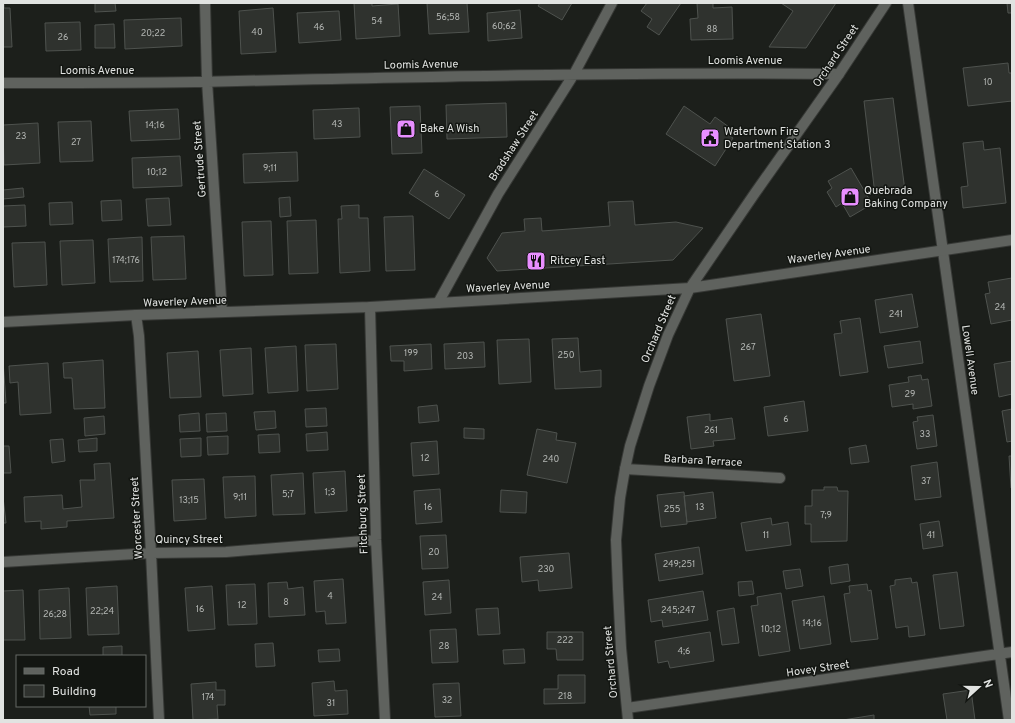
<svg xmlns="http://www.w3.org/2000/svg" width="1015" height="723" font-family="Overpass,sans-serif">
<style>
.building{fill:#2f322e;stroke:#4e524e}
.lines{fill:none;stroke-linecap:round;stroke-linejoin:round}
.street-casing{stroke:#373936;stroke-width:12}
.secondary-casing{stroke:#373936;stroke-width:12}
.street{stroke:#5f625e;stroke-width:10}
.secondary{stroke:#5f625e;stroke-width:10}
.labels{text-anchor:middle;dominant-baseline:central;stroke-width:3;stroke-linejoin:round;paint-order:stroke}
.number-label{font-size:9px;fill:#b4b7b4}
.street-label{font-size:11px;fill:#e1e3e1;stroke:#131612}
.poi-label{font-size:11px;fill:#e1e3e1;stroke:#131612;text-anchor:start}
</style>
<rect width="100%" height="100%" fill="#1c1f1b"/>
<path class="building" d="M 3,3 L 4,3 L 4,8 L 10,8 L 12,47 L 3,47 Z
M 95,3 L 115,3 L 116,11 L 95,12 Z
M 354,3 L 372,3 L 372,6 L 398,4 L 400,36 L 356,39 Z
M 427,3 L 467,3 L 469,32 L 429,34 Z
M 540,3 L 572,3 L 562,20 L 538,6 Z
M 647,3 L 681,3 L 659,35 L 647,27 L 652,19 L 641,11 Z
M 697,3 L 713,3 L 713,8 L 732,7 L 733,39 L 691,40 L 690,19 L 698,18 Z
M 781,3 L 836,3 L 806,48 L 769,47 L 793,11 Z
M 1007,3 L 1012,3 L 1012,13 L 1008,13 Z
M 273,8 L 276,52 L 241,54 L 239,11 Z
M 520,10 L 522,38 L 488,41 L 487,13 Z
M 339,11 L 341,40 L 299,43 L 297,13 Z
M 181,18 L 182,46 L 125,49 L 124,20 Z
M 80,22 L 81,50 L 46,51 L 45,23 Z
M 114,24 L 115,48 L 95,48 L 95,25 Z
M 1008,63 L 1009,73 L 1012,73 L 1012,101 L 968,106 L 963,68 Z
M 893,98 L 905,191 L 875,195 L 864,101 Z
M 506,103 L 507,137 L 447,139 L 446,105 Z
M 420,106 L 422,153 L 392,154 L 390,107 Z
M 684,106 L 710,124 L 715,117 L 729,127 L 725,133 L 733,138 L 715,166 L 666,134 Z
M 359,108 L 360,137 L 314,139 L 313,110 Z
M 178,109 L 180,139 L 131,141 L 129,111 Z
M 91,121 L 93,161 L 60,162 L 58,122 Z
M 38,123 L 40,163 L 4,165 L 3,125 Z
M 983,141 L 984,150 L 1000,148 L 1006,203 L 963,208 L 961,187 L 968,186 L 963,143 Z
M 297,152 L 298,181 L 244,183 L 243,154 Z
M 180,156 L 182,186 L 133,188 L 132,158 Z
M 851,168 L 872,204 L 850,217 L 842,203 L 836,207 L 827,192 L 832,188 L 828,181 Z
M 424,169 L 465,195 L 449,219 L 409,193 Z
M 23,188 L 24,197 L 3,199 L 3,190 Z
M 290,197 L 291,216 L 280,217 L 279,198 Z
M 169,198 L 171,225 L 148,226 L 146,199 Z
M 121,200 L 122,220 L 102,221 L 101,201 Z
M 633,201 L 635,225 L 676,222 L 703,228 L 673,260 L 497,271 L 487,258 L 502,233 L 525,231 L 524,219 L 541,218 L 542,231 L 610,226 L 608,202 Z
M 72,202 L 73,224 L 50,225 L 49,203 Z
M 25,205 L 26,226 L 3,227 L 3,206 Z
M 359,205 L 359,218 L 368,218 L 370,271 L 340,273 L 338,219 L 342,219 L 341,206 Z
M 413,216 L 415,270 L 386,271 L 384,217 Z
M 316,220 L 318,273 L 289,274 L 287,221 Z
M 271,221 L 273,275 L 244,276 L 242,222 Z
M 184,236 L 186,279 L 153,280 L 151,237 Z
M 142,237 L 143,281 L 110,282 L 108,239 Z
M 93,240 L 95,283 L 62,285 L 60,241 Z
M 45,242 L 47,285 L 14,287 L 12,243 Z
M 1012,278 L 1012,320 L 991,324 L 985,294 L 990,293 L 988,282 Z
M 912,294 L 918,327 L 880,333 L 875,300 Z
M 761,314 L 770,376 L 734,381 L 726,319 Z
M 860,318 L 868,372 L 840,376 L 834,334 L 842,333 L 840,321 Z
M 578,338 L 580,372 L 601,370 L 601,387 L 555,389 L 552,339 Z
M 529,339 L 531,382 L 499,384 L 497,340 Z
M 920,341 L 923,363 L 888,368 L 884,346 Z
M 484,342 L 485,367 L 445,369 L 444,344 Z
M 336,344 L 338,389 L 307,391 L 305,345 Z
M 431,344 L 432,369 L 404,371 L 404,361 L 391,361 L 390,346 Z
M 296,346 L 298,391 L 268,393 L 265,348 Z
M 251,348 L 253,394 L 223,396 L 220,350 Z
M 198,351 L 201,397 L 170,398 L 167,353 Z
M 103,360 L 105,408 L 74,409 L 72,378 L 64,378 L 63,363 Z
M 3,361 L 6,403 L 3,403 Z
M 1012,361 L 1012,394 L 999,397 L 994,364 Z
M 48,363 L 51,413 L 20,415 L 18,382 L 10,383 L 9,366 Z
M 921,375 L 922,380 L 928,379 L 932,406 L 913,409 L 913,404 L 892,407 L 889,385 L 909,382 L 908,377 Z
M 804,401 L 808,431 L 768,436 L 764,407 Z
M 437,405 L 439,421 L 419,423 L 418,407 Z
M 326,408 L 327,426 L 306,427 L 305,409 Z
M 1012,409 L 1012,441 L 1007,442 L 1002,411 Z
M 275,411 L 276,428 L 256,430 L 254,412 Z
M 199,413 L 200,431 L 180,432 L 179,415 Z
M 226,413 L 227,431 L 207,432 L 206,414 Z
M 710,414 L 710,421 L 732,418 L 735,439 L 713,441 L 714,446 L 691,449 L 687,417 Z
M 933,415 L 937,446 L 917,449 L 913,422 L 918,421 L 917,417 Z
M 104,416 L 105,434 L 85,436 L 84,418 Z
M 464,428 L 484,429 L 484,439 L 464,438 Z
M 537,429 L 557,433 L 556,440 L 576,443 L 567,483 L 527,475 Z
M 327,432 L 328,450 L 307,451 L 306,434 Z
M 279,434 L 280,452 L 259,453 L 258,435 Z
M 228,436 L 228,454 L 208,455 L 207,437 Z
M 97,438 L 97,451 L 79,452 L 78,440 Z
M 201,438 L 201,456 L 181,457 L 180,439 Z
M 63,439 L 65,461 L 52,463 L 50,440 Z
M 437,441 L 439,474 L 413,476 L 411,443 Z
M 866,445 L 869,462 L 851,464 L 849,448 Z
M 3,446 L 9,446 L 11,473 L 3,473 Z
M 1009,456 L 1012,456 L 1012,488 L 1011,488 Z
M 937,462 L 941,497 L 915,500 L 911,466 Z
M 110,463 L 114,518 L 67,521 L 67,527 L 41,529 L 41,521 L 25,522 L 24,497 L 62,495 L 63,509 L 82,507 L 80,480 L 95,480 L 94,464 Z
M 345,471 L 347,511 L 315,513 L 313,473 Z
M 303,473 L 305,514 L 273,515 L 271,475 Z
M 255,476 L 256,516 L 225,518 L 223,477 Z
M 204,479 L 206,519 L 174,521 L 172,480 Z
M 824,487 L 837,487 L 838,491 L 848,491 L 847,541 L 811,542 L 811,524 L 805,524 L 805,506 L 812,506 L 812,490 L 824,490 Z
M 440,489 L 442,522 L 416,524 L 414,491 Z
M 501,490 L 527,492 L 526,513 L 500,512 Z
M 684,492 L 687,524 L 661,527 L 657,495 Z
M 713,492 L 716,518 L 687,522 L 684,496 Z
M 3,497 L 6,523 L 3,523 Z
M 771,518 L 772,525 L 788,522 L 791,545 L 746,551 L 741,523 Z
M 939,521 L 943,546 L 923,549 L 920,524 Z
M 446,535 L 448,568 L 422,569 L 420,536 Z
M 699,547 L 703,574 L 659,581 L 655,554 Z
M 569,553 L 572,588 L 539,591 L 538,580 L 522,582 L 520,557 Z
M 848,564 L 850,581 L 831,584 L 829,567 Z
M 800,569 L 803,586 L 786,589 L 783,571 Z
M 957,572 L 964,626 L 940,629 L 933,575 Z
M 911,578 L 912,583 L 917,582 L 925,635 L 909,637 L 908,626 L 896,628 L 890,586 L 895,585 L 895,580 Z
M 343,579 L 346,623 L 326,624 L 325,611 L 316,612 L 314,581 Z
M 449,580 L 451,613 L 425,615 L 423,582 Z
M 752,581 L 754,594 L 739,596 L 738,582 Z
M 287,582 L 288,589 L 303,587 L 305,615 L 269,617 L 268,583 Z
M 255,584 L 257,624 L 228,625 L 226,585 Z
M 867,584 L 868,591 L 871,590 L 878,639 L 851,642 L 844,594 L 850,593 L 849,586 Z
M 117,586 L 119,634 L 88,635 L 86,588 Z
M 212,586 L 215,629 L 188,631 L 185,588 Z
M 69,588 L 71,638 L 40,639 L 39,590 Z
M 23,590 L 25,640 L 3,640 L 3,591 Z
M 703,591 L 708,620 L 663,627 L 662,620 L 651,622 L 648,600 Z
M 781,593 L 790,651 L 759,656 L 751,606 L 758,605 L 757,597 Z
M 824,596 L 831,644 L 800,649 L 792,601 Z
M 498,608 L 500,634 L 478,635 L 476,609 Z
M 734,608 L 739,643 L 722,645 L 717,611 Z
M 456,629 L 458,662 L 432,663 L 430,630 Z
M 547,632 L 583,632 L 583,660 L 557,660 L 556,649 L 547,649 Z
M 710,632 L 714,661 L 670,668 L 668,661 L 658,663 L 655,641 Z
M 273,643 L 275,666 L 256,667 L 255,644 Z
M 122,646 L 122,656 L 103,656 L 103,647 Z
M 339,649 L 340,661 L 319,662 L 318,650 Z
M 524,649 L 525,663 L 504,664 L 503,650 Z
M 558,675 L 585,675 L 585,703 L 544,704 L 544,689 L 558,689 Z
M 334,681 L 335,691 L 347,690 L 348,714 L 314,716 L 312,683 Z
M 216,682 L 216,690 L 225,690 L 225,705 L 217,705 L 218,719 L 193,720 L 191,684 Z
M 459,683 L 461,716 L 435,717 L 433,684 Z
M 971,690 L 975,720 L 947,720 L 943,694 Z
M 89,706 L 116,706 L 116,714 L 90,715 Z
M 874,715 L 874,720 L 843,720 Z"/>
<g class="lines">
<g class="street-casing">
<path id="street" d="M 205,3 L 207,81 L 222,312
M 908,3 L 1009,720
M 3,83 C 67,83 132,83 196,82 C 411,77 625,72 839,74
M 438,303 L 498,194 L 574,74 L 612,3
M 370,307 L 376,540 L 385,720
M 136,315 L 139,336 L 151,553 L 159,720
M 625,469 L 780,478
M 3,562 L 151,553 L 226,552 L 376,540
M 627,708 L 1012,652"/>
</g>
<g class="secondary-casing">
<path id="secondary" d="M 3,322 L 136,315 L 370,307 L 690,288 L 1012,240
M 628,720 L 621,648 L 618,589 L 616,540 L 620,498 L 625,469 L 630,446 L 649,386 L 668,335 L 690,288 L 755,193 L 839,74 L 886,3"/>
</g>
<use href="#street" class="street"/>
<use href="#secondary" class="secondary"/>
</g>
<defs>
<g id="shop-square" transform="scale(1)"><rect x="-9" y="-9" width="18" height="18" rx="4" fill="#e88eff" stroke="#131612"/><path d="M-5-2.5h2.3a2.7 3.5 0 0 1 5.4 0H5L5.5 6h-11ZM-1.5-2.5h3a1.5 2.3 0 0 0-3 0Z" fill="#111"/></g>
<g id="civic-square" transform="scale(1)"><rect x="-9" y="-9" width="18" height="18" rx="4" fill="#e88eff" stroke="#131612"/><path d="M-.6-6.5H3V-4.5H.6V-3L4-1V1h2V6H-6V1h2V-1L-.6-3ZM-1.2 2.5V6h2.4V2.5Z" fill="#111"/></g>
<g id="restaurant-square" transform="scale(1)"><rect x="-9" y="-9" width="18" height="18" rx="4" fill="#e88eff" stroke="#131612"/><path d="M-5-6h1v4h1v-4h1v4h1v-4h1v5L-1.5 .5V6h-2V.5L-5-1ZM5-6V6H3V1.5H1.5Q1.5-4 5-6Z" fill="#111"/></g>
</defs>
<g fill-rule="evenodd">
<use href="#shop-square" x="406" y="129"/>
<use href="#civic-square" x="710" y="138"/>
<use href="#shop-square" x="850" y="197"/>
<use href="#restaurant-square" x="536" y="261"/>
</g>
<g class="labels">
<g class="number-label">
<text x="448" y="17">56;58</text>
<text x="377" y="21">54</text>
<text x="504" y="26">60;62</text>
<text x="319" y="27">46</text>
<text x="712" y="29">88</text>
<text x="257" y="32">40</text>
<text x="153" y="33">20;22</text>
<text x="63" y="37">26</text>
<text x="988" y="82">10</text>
<text x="337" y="124">43</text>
<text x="155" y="125">14;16</text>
<text x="21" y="136">23</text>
<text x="76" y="142">27</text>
<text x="270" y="168">9;11</text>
<text x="157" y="172">10;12</text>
<text x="437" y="194">6</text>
<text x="126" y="260">174;176</text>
<text x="1000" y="307">24</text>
<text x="896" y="314">241</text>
<text x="748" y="347">267</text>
<text x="411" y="353">199</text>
<text x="566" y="355">250</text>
<text x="465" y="356">203</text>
<text x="910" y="394">29</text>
<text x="786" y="419">6</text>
<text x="711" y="430">261</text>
<text x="925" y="434">33</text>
<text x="425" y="458">12</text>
<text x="551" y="459">240</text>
<text x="926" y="481">37</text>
<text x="330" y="492">1;3</text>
<text x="288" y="494">5;7</text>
<text x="240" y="497">9;11</text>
<text x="189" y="500">13;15</text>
<text x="428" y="507">16</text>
<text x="700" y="507">13</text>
<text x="672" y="509">255</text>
<text x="826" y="515">7;9</text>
<text x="766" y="535">11</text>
<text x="931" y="535">41</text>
<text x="434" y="552">20</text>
<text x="679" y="564">249;251</text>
<text x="546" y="569">230</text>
<text x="330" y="596">4</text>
<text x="437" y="597">24</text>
<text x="286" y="602">8</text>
<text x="242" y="605">12</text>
<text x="200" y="609">16</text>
<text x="678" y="610">245;247</text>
<text x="102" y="611">22;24</text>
<text x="55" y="614">26;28</text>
<text x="812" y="623">14;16</text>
<text x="771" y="629">10;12</text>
<text x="565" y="640">222</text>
<text x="444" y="646">28</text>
<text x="684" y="651">4;6</text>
<text x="565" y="696">218</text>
<text x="208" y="697">174</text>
<text x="447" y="700">32</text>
<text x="331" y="703">31</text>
</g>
<g class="street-label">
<text transform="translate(836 56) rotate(-56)">Orchard Street</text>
<text x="745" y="61">Loomis Avenue</text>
<text transform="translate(421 65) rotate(-1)">Loomis Avenue</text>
<text x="97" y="71">Loomis Avenue</text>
<text transform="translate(514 146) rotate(-57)">Bradshaw Street</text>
<text transform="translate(200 159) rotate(-94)">Gertrude Street</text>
<text transform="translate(829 255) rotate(-8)">Waverley Avenue</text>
<text transform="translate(508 287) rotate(-3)">Waverley Avenue</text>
<text transform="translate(185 302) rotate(-2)">Waverley Avenue</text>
<text transform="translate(659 329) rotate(-67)">Orchard Street</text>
<text transform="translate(970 360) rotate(82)">Lowell Avenue</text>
<text transform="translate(703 461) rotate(3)">Barbara Terrace</text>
<text transform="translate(363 514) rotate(-92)">Fitchburg Street</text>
<text transform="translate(137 518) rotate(-93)">Worcester Street</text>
<text x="189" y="540">Quincy Street</text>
<text transform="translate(611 662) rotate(-95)">Orchard Street</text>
<text transform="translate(818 669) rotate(-8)">Hovey Street</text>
</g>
<g class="poi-label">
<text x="420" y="129">Bake A Wish</text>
<text x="724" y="132">Watertown Fire<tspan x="724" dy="13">Department Station 3</tspan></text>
<text x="864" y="191">Quebrada<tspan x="864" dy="13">Baking Company</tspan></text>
<text x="550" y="261">Ritcey East</text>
</g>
</g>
<rect width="1015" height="723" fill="none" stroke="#e1e3e1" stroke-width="8"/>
<rect x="16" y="655" width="130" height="52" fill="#131612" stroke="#656865"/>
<rect x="24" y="668" width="20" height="6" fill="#5f625e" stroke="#656865"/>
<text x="52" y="675" font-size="12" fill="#e1e3e1">Road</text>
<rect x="24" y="685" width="20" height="12" fill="#2f322e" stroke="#656865"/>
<text x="52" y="695" font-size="12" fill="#e1e3e1">Building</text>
<g transform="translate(979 687) rotate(69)" stroke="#131612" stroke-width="3" paint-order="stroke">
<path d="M0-3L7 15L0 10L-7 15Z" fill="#e1e3e1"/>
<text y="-6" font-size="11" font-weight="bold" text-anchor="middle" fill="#e1e3e1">N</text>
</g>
</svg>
